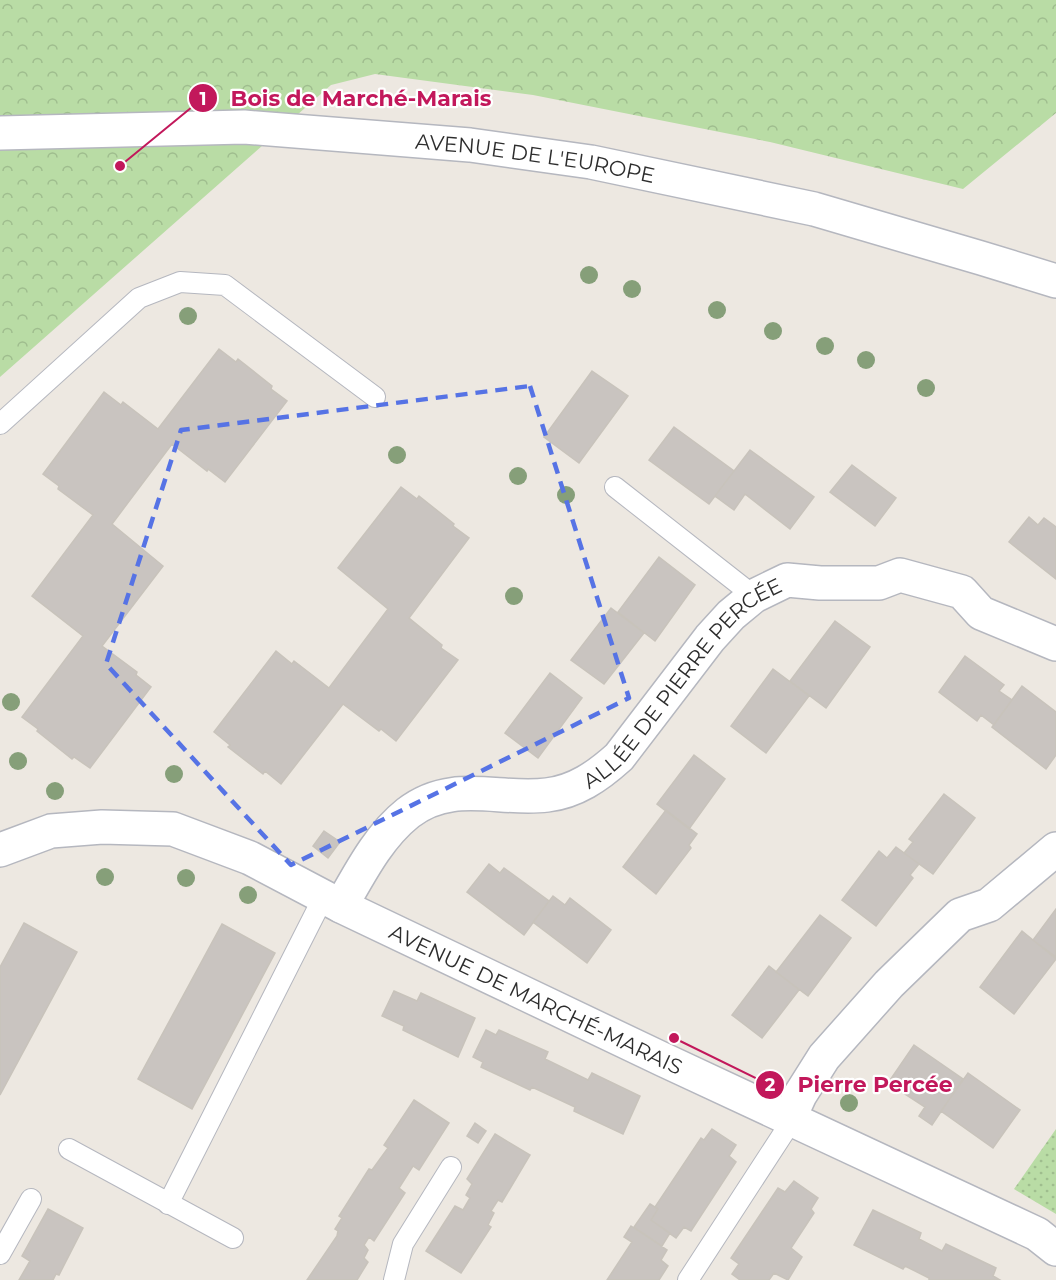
<svg xmlns="http://www.w3.org/2000/svg" width="1056" height="1280" font-family="Montserrat,sans-serif">
<style>
.forest{fill:url(#forest-crowns)}
.park{fill:url(#park-dots)}
.building{fill:#c9c4c0;stroke:#c8c3bb;stroke-width:1.5}
.lines{fill:none;stroke-linecap:round;stroke-linejoin:round}
.service-casing{stroke:#b5b7bf;stroke-width:22}
.minor-casing{stroke:#b5b7bf;stroke-width:36}
.secondary-casing{stroke:#b5b7bf;stroke-width:36}
.service{stroke:#fff;stroke-width:20}
.minor{stroke:#fff;stroke-width:33}
.secondary{stroke:#fff;stroke-width:33}
.tree{fill:#869f79}
.marked{fill:none;stroke:#5673e5;stroke-width:4.5;stroke-dasharray:12 8;stroke-linejoin:round}
.labels{text-anchor:middle;dominant-baseline:central;stroke-width:4.5;stroke-linejoin:round;paint-order:stroke}
.street-label{font-size:21px;fill:#2d2d2d;stroke:#fff}
.leader{fill:none;stroke:#c2185b;stroke-width:2}
.callout-dot{fill:#c2185b;stroke:#fff;stroke-width:2}
.mark-label{font-size:18px;text-anchor:middle;font-weight:bold;fill:#fff}
.callout-label{font-size:22px;text-anchor:middle;font-weight:bold;fill:#c2185b;stroke:#fff;stroke-width:4.5;stroke-linejoin:round;paint-order:stroke}
</style>
<defs>
<pattern id="forest-crowns" width="20" height="18" patternUnits="userSpaceOnUse" patternTransform="scale(1.5)"><rect width="20" height="18" fill="#b9dca5"/><path d="M2 6a3 3 0 1 1 6 0M12 15a3 3 0 1 1 6 0" fill="none" stroke="#9fbd8e"/></pattern>
<pattern id="park-dots" width="8" height="8" patternUnits="userSpaceOnUse" patternTransform="scale(1.5)"><rect width="8" height="8" fill="#b9dca5"/><path d="M2 2h.1M6 6h.1" fill="none" stroke="#9fbd8e" stroke-width="1.8" stroke-linecap="round"/></pattern>
</defs>
<rect width="100%" height="100%" fill="#ede8e1"/>
<path class="forest" d="M 0,0 L 1056,0 L 1056,113 L 963,189 L 770,142 L 533,95 L 375,74 L 331,85 L 0,377 Z"/>
<path class="park" d="M 1056,1129 L 1056,1214 L 1014,1189 Z"/>
<path class="building" d="M 219,349 L 236,362 L 238,359 L 272,386 L 271,389 L 287,401 L 225,482 L 208,469 L 207,471 L 172,444 L 112,524 L 163,566 L 102,646 L 137,672 L 136,675 L 151,687 L 90,768 L 74,757 L 72,759 L 37,731 L 38,729 L 22,717 L 83,636 L 32,596 L 93,515 L 58,489 L 59,486 L 43,474 L 104,392 L 121,405 L 123,402 L 158,429 Z
M 592,371 L 628,396 L 579,463 L 544,437 Z
M 674,427 L 734,471 L 709,504 L 649,460 Z
M 750,450 L 814,497 L 790,529 L 745,494 L 734,510 L 715,496 Z
M 852,465 L 896,498 L 875,526 L 830,492 Z
M 401,487 L 417,499 L 419,496 L 454,524 L 453,526 L 469,538 L 409,618 L 442,645 L 441,648 L 458,660 L 396,741 L 381,729 L 379,731 L 343,704 L 281,784 L 265,771 L 263,774 L 228,747 L 230,745 L 214,732 L 276,651 L 292,664 L 294,661 L 329,688 L 388,609 L 338,568 Z
M 1029,517 L 1038,525 L 1044,518 L 1056,527 L 1056,579 L 1009,542 Z
M 659,557 L 695,585 L 655,641 L 618,612 Z
M 611,608 L 644,633 L 604,684 L 571,660 Z
M 835,621 L 870,647 L 826,708 L 790,681 Z
M 965,656 L 1004,685 L 999,691 L 1012,700 L 994,725 L 981,715 L 977,721 L 939,692 Z
M 773,669 L 809,696 L 766,753 L 731,726 Z
M 550,673 L 582,698 L 538,758 L 505,733 Z
M 1022,686 L 1056,712 L 1056,755 L 1046,769 L 992,727 Z
M 694,755 L 725,779 L 689,829 L 657,804 Z
M 944,794 L 975,818 L 933,874 L 904,853 L 913,842 L 909,839 Z
M 666,810 L 697,834 L 689,845 L 691,848 L 656,894 L 623,867 Z
M 324,831 L 340,842 L 328,858 L 313,846 Z
M 896,847 L 919,864 L 910,875 L 913,878 L 876,926 L 842,900 L 879,851 L 887,858 Z
M 489,864 L 500,873 L 504,868 L 549,901 L 524,935 L 467,892 Z
M 553,896 L 565,905 L 570,898 L 611,930 L 587,963 L 533,922 Z
M 1056,909 L 1056,957 L 1033,940 Z
M 820,915 L 851,938 L 808,996 L 776,972 Z
M 24,923 L 77,952 L 0,1095 L 0,967 Z
M 222,924 L 275,953 L 192,1109 L 138,1079 Z
M 1022,931 L 1056,959 L 1014,1014 L 980,987 Z
M 769,966 L 799,990 L 762,1038 L 732,1015 Z
M 394,991 L 417,1001 L 421,993 L 475,1018 L 458,1057 L 403,1030 L 404,1026 L 382,1016 Z
M 486,1030 L 496,1035 L 499,1030 L 548,1052 L 545,1059 L 588,1080 L 592,1073 L 640,1096 L 623,1134 L 574,1111 L 575,1107 L 532,1087 L 530,1090 L 481,1067 L 483,1062 L 473,1057 Z
M 914,1045 L 963,1079 L 932,1125 L 919,1116 L 925,1107 L 888,1083 Z
M 968,1073 L 1020,1110 L 993,1148 L 941,1111 Z
M 414,1100 L 449,1123 L 419,1170 L 413,1166 L 399,1188 L 405,1193 L 374,1241 L 369,1237 L 364,1245 L 368,1250 L 364,1258 L 368,1262 L 357,1280 L 307,1280 L 337,1236 L 338,1231 L 335,1229 L 342,1218 L 339,1216 L 369,1169 L 372,1170 L 388,1148 L 384,1145 Z
M 475,1123 L 486,1131 L 478,1143 L 467,1136 Z
M 712,1129 L 736,1145 L 729,1156 L 736,1162 L 691,1231 L 684,1227 L 676,1238 L 651,1220 L 658,1209 L 655,1207 L 701,1138 L 704,1140 Z
M 495,1134 L 530,1155 L 502,1202 L 498,1200 L 491,1211 L 494,1213 L 488,1225 L 491,1227 L 461,1273 L 426,1251 L 455,1206 L 463,1210 L 470,1198 L 466,1195 L 472,1184 L 467,1179 Z
M 794,1181 L 818,1198 L 811,1209 L 814,1213 L 791,1248 L 802,1257 L 788,1280 L 774,1273 L 769,1280 L 740,1280 L 732,1274 L 739,1264 L 731,1258 L 778,1188 L 785,1192 Z
M 650,1204 L 658,1209 L 651,1220 L 670,1233 L 662,1246 L 634,1227 Z
M 48,1209 L 83,1228 L 59,1275 L 56,1274 L 53,1280 L 19,1280 L 30,1261 L 22,1256 Z
M 873,1210 L 921,1233 L 919,1239 L 942,1251 L 946,1244 L 996,1268 L 993,1276 L 1000,1280 L 929,1280 L 929,1278 L 905,1266 L 903,1269 L 854,1245 Z
M 631,1226 L 667,1250 L 661,1260 L 668,1266 L 659,1280 L 607,1280 L 632,1242 L 624,1237 Z"/>
<g class="lines">
<g class="service-casing">
<path id="service" d="M 0,424 L 139,298 L 180,282 L 225,285 L 375,397
M 615,487 L 754,596
M 69,1149 L 233,1238
M 168,1204 L 324,896
M 0,1254 L 31,1199
M 394,1280 L 403,1244 L 451,1167
M 688,1280 L 783,1134 L 789,1119"/>
</g>
<g class="minor-casing">
<g id="minor">
<path id="s1" d="M 0,850 L 51,831 L 102,827 L 173,829 L 250,858 L 341,906 L 664,1060 L 1037,1234 L 1056,1249"/>
<path id="s2" d="M 341,906 C 360,873 378,837 408,813 C 452,779 498,801 547,795 C 575,792 598,776 619,757 L 710,638 L 731,615 L 754,596 L 787,580 L 820,583 L 879,583 L 900,575 L 962,592 L 981,613 L 1056,644"/>
<path d="M 789,1119 L 800,1095 L 824,1057 L 889,984 L 960,915 L 989,905 L 1056,849"/>
</g>
</g>
<g class="secondary-casing">
<g id="secondary">
<path id="s3" d="M 0,133 L 244,127 L 470,145 L 591,162 L 814,209 L 981,258 L 1056,281"/>
</g>
</g>
<use href="#service" class="service"/>
<use href="#minor" class="minor"/>
<use href="#secondary" class="secondary"/>
</g>
<g class="tree">
<circle cx="589" cy="275" r="9"/>
<circle cx="632" cy="289" r="9"/>
<circle cx="717" cy="310" r="9"/>
<circle cx="188" cy="316" r="9"/>
<circle cx="773" cy="331" r="9"/>
<circle cx="825" cy="346" r="9"/>
<circle cx="866" cy="360" r="9"/>
<circle cx="926" cy="388" r="9"/>
<circle cx="397" cy="455" r="9"/>
<circle cx="518" cy="476" r="9"/>
<circle cx="566" cy="495" r="9"/>
<circle cx="514" cy="596" r="9"/>
<circle cx="11" cy="702" r="9"/>
<circle cx="18" cy="761" r="9"/>
<circle cx="174" cy="774" r="9"/>
<circle cx="55" cy="791" r="9"/>
<circle cx="105" cy="877" r="9"/>
<circle cx="186" cy="878" r="9"/>
<circle cx="248" cy="895" r="9"/>
<circle cx="849" cy="1103" r="9"/>
</g>
<path class="marked" d="M 530,386 L 629,698 L 291,865 L 106,664 L 181,430 Z"/>
<g class="labels">
<g class="street-label">
<text stroke="none"><textPath href="#s3" startOffset="537">AVENUE DE L'EUROPE</textPath></text>
<text stroke="none"><textPath href="#s2" startOffset="440">ALLÉE DE PIERRE PERCÉE</textPath></text>
<text stroke="none"><textPath href="#s1" startOffset="578">AVENUE DE MARCHÉ-MARAIS</textPath></text>
</g>
</g>
<path class="leader" d="M120 166L203 98M674 1038L770 1085"/>
<g class="callout-dot">
<circle cx="120" cy="166" r="6"/>
<circle cx="674" cy="1038" r="6"/>
<circle cx="203" cy="98" r="15"/>
<circle cx="770" cy="1085" r="15"/>
</g>
<g class="mark-label">
<text x="203" y="105">1</text>
<text x="770" y="1091">2</text>
</g>
<g class="callout-label">
<text x="361" y="106">Bois de Marché-Marais</text>
<text x="875" y="1092">Pierre Percée</text>
</g>
</svg>
